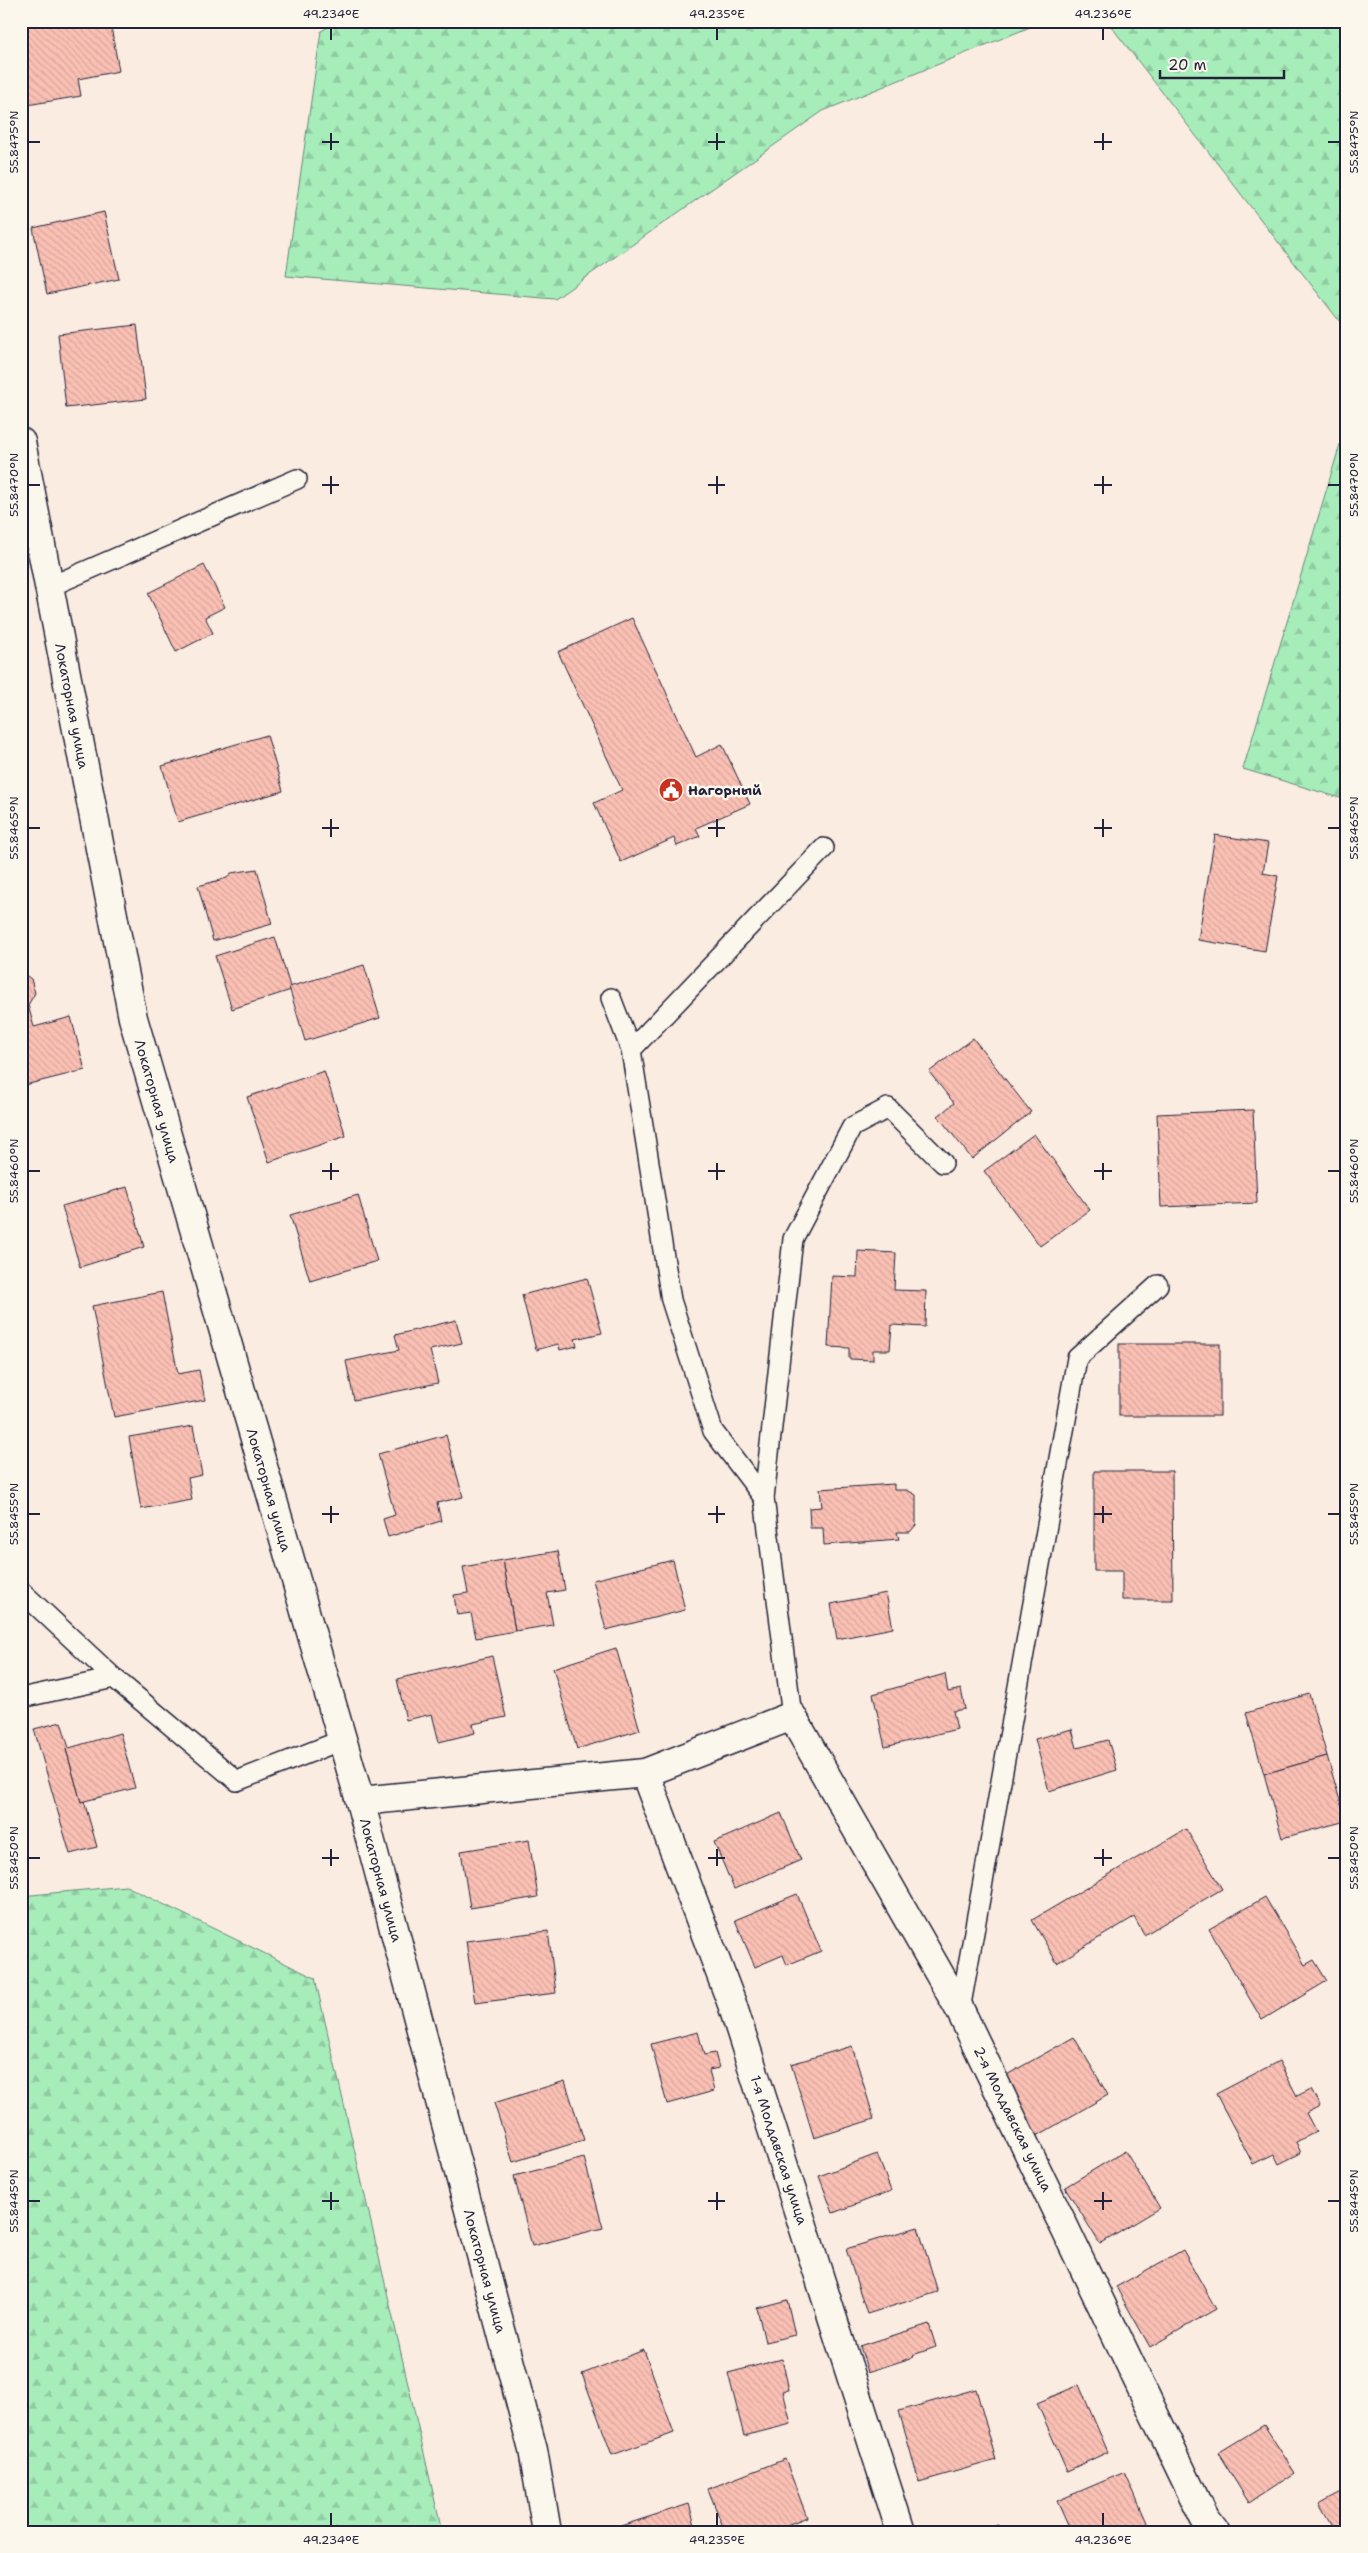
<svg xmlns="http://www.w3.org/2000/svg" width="1368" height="2553" font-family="'Shantell Sans',sans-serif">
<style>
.forest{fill:url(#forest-firs);stroke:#64887a}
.building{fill:url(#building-back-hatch);stroke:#22223b}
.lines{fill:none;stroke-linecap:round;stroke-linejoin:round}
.lane-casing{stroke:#22223b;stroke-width:22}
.street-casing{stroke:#22223b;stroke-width:31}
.lane{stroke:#fbf7ec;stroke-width:19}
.street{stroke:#fbf7ec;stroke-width:28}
.ticks{fill:none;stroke:#22223b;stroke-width:2}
.labels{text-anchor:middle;stroke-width:5;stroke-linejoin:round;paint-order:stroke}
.street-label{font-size:14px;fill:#22223b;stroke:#fbf7ec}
.poi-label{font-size:14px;font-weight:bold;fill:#22223b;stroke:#fbf7ec;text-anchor:start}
.neatline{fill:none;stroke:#22223b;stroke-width:2}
.ticks-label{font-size:12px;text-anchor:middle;fill:#22223b}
</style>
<defs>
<pattern id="forest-firs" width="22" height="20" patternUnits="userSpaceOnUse" patternTransform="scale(1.25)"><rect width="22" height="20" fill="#a7edba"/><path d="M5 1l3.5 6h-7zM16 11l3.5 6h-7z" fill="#8fcba1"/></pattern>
<pattern id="building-back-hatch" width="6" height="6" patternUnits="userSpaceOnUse" patternTransform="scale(1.25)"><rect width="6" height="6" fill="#fbc0b4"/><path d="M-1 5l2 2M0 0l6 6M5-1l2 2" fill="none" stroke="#d7a59c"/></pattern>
</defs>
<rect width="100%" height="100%" fill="#fbece1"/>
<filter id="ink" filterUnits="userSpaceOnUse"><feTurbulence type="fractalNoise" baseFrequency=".02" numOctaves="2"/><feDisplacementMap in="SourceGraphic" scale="10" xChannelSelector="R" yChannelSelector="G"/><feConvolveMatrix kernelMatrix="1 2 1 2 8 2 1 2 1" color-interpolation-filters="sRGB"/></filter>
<g filter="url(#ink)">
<g class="forest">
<path d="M339,21H1045L823,111L555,299L286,276L321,31Z"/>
<path d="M1107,21H1347V331Z"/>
<path d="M1347,421V800L1243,769Z"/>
<path d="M126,1886L315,1978L442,2532H21V1896Z"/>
</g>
<g class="building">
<path d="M21,21H110L119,71L78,79L81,96L27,105L21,72Z"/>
<path d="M104,212L119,279L47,294L33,228Z"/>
<path d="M137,325L146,399L66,408L58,334Z"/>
<path d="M204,565L225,607L205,617L213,633L176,652L148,593Z"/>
<path d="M632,618L696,757L722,744L750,804L696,828L700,836L677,846L674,838L621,862L594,803L622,790L558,652Z"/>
<path d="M267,735L283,791L178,822L162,766Z"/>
<path d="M1215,835L1268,843L1263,873L1278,876L1265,951L1198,940Z"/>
<path d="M257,869L272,924L213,941L198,886L227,878L231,873Z"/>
<path d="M275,937L291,990L232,1009L215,956Z"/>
<path d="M364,965L380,1018L305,1041L289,987Z"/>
<path d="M21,972L31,979L35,993L28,1005L34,1027L71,1017L85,1070L21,1086Z"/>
<path d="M973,1038L1031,1112L972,1159L938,1116L954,1103L929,1072Z"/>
<path d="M324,1071L346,1136L269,1162L247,1097Z"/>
<path d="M1253,1110L1257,1203L1161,1207L1157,1114Z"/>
<path d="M1034,1134L1090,1210L1040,1246L984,1171Z"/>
<path d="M127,1187L144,1247L80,1267L62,1206Z"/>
<path d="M358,1195L377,1261L310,1281L290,1215Z"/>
<path d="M858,1251L896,1253L894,1290L926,1291L925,1327L892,1325L890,1350H873V1360L849,1359V1348L828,1347L832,1276L857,1277Z"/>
<path d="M587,1278L602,1333L575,1339L577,1346L560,1350L558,1344L536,1350L522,1295Z"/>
<path d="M162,1292L178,1374L199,1370L205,1400L114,1417L92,1306Z"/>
<path d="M456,1320L462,1343L430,1350L438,1383L354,1400L346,1361L399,1350L395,1335Z"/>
<rect x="1119" y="1344" width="101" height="72"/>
<path d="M193,1426L202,1475L188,1478L192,1500L141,1509L129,1437Z"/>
<path d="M446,1435L463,1497L437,1503L441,1521L388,1537L383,1519L395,1515L378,1454Z"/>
<path d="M1094,1471H1172L1173,1600H1122V1571H1094Z"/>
<path d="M894,1484V1490H907L916,1495V1525L910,1532H897L899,1539L824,1545L823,1528H810L809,1508L822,1507L820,1489Z"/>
<path d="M558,1551L565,1590L547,1593L553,1625L515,1631L503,1560Z"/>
<path d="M503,1560L515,1631L476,1638L471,1613L457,1615L454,1595L468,1593L463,1567Z"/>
<path d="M673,1560L685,1610L606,1630L593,1580Z"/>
<path d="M886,1593L893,1628L837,1639L831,1604Z"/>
<path d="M616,1648L640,1730L577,1749L553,1668Z"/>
<path d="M492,1656L506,1717L473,1724L475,1733L439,1742L432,1714L406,1720L397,1679Z"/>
<path d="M945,1674L948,1692L961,1689L965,1709L953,1711L957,1729L885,1747L873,1694Z"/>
<path d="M1309,1694L1327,1756L1264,1774L1246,1713Z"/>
<path d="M61,1722L69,1748L66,1749L81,1802L84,1801L97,1847L70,1854L34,1729Z"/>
<path d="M1072,1729L1077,1748L1108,1740L1117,1770L1049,1791L1035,1739Z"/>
<path d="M120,1733L135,1788L81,1802L66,1749Z"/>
<path d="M1327,1756L1346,1821L1282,1838L1264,1774Z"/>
<path d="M781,1813L801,1860L734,1889L714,1842Z"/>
<path d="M1186,1829L1222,1889L1144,1935L1134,1917L1057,1963L1032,1920Z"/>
<path d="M529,1840L538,1897L470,1908L461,1851Z"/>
<path d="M797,1894L821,1951L787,1965L783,1955L755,1967L735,1920Z"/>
<path d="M1265,1897L1305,1965L1314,1960L1327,1981L1262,2020L1209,1929Z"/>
<path d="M548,1931L556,1993L475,2003L466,1941Z"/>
<path d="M698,2032L704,2055L715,2053L719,2068L709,2070L714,2091L667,2104L651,2044Z"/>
<path d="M1074,2037L1108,2095L1037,2136L1003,2077Z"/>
<path d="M852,2046L874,2119L814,2138L791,2064Z"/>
<path d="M1279,2061L1297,2096L1311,2089L1320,2106L1306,2113L1316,2132L1296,2142L1301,2153L1279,2164L1274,2154L1253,2164L1216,2094Z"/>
<path d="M565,2081L584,2140L513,2162L494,2103Z"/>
<path d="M1125,2151L1160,2208L1100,2244L1065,2187Z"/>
<path d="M877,2154L891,2191L833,2213L819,2176Z"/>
<path d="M584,2158L603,2228L532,2246L514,2176Z"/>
<path d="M918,2227L938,2292L867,2314L846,2249Z"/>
<path d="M1183,2250L1216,2309L1150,2347L1116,2287Z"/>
<path d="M787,2300L795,2335L765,2342L757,2308Z"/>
<path d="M929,2324L936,2347L913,2355L914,2357L868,2372L860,2346Z"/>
<path d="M644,2350L674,2433L612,2455L582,2374Z"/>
<path d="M782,2359L789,2390L783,2391L791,2424L744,2436L728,2373Z"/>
<path d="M1079,2385L1108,2452L1067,2471L1037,2403Z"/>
<path d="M976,2389L996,2460L919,2482L899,2411Z"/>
<path d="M1264,2425L1295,2473L1249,2503L1218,2453Z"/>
<path d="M785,2459L807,2517L769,2532H725L708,2489Z"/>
<path d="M1125,2472L1151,2532H1071L1057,2501Z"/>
<path d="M1347,2489V2532H1335L1319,2504Z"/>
<path d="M689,2504L697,2532H602Z"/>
<path d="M998,2525L1000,2532H976Z"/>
</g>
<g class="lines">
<defs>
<g id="lane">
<path d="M49,587L297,479"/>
<path d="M611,998L631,1050L671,1300L713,1431L764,1498"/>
<path d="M631,1050L824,848"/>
<path d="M21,1591L114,1678L237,1781L342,1740"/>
<path d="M21,1698L114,1678"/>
<path d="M792,1716L764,1498L793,1239L852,1127L888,1108L943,1163"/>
<path d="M960,2010L1077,1358L1158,1285"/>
</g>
<g id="street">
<path d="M21,442L133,1018L360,1801L533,2450L547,2532"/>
<path d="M645,1773L732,2004L901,2532"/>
<path d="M360,1801L645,1773L792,1716L960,2010L1204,2518L1215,2532"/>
</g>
</defs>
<use href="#lane" class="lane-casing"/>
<use href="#street" class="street-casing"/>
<use href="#lane" class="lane"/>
<use href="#street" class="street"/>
</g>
</g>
<path class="ticks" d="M331,28V40M717,28V40M1103,28V40M331,133V150M717,133V150M1103,133V150M28,142H40M322,142H339M708,142H725M1094,142H1112M1328,142H1340M331,476V494M717,476V494M1103,476V494M28,485H40M322,485H339M708,485H725M1094,485H1112M1328,485H1340M331,819V837M717,819V837M1103,819V837M28,828H40M322,828H339M708,828H725M1094,828H1112M1328,828H1340M331,1163V1180M717,1163V1180M1103,1163V1180M28,1171H40M322,1171H339M708,1171H725M1094,1171H1112M1328,1171H1340M331,1506V1523M717,1506V1523M1103,1506V1523M28,1514H40M322,1514H339M708,1514H725M1094,1514H1112M1328,1514H1340M331,1849V1866M717,1849V1866M1103,1849V1866M28,1858H40M322,1858H339M708,1858H725M1094,1858H1112M1328,1858H1340M331,2192V2210M717,2192V2210M1103,2192V2210M28,2201H40M322,2201H339M708,2201H725M1094,2201H1112M1328,2201H1340M331,2513V2526M717,2513V2526M1103,2513V2526"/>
<defs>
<symbol id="civic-disc" viewBox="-11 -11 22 22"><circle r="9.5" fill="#c8321e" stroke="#fbf7ec"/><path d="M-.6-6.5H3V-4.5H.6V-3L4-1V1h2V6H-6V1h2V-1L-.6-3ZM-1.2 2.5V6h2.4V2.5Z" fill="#fff"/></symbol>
</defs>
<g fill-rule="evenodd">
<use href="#civic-disc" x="657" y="776" width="28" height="28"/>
</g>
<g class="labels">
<g class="street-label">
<text transform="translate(72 706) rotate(79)" y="5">Локаторная улица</text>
<text transform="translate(157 1101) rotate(74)" y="5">Локаторная улица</text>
<text transform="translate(269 1490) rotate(74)" y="5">Локаторная улица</text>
<text transform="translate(381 1880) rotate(75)" y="5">Локаторная улица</text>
<text transform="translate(1013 2119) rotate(64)" y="5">2-я Молдавская улица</text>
<text transform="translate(779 2150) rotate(72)" y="5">1-я Молдавская улица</text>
<text transform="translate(485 2271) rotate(75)" y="5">Локаторная улица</text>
</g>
<g class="poi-label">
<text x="688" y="795">Нагорный</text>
</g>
</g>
<rect width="1368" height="2553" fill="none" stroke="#fbf7ec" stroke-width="55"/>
<path d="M1160 70v8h124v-8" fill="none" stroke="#22223b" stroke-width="2.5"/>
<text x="1168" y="70" font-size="15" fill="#22223b" stroke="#fbf7ec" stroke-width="4" paint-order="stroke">20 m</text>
<rect x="28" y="28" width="1312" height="2498" class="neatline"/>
<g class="ticks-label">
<text x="331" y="18">49.234°E</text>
<text x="717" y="18">49.235°E</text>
<text x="1103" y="18">49.236°E</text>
<text transform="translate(14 142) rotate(-90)" y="4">55.8475°N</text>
<text transform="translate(1354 142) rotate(-90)" y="4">55.8475°N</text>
<text transform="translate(14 485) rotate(-90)" y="4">55.8470°N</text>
<text transform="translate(1354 485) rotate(-90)" y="4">55.8470°N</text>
<text transform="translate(14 828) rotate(-90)" y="4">55.8465°N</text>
<text transform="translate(1354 828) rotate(-90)" y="4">55.8465°N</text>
<text transform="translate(14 1171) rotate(-90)" y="4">55.8460°N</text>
<text transform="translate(1354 1171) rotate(-90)" y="4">55.8460°N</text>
<text transform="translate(14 1514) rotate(-90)" y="4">55.8455°N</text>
<text transform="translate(1354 1514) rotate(-90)" y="4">55.8455°N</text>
<text transform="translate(14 1858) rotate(-90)" y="4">55.8450°N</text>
<text transform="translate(1354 1858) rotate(-90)" y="4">55.8450°N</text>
<text transform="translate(14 2201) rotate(-90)" y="4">55.8445°N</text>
<text transform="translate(1354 2201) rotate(-90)" y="4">55.8445°N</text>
<text x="331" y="2544">49.234°E</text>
<text x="717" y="2544">49.235°E</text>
<text x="1103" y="2544">49.236°E</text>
</g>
</svg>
